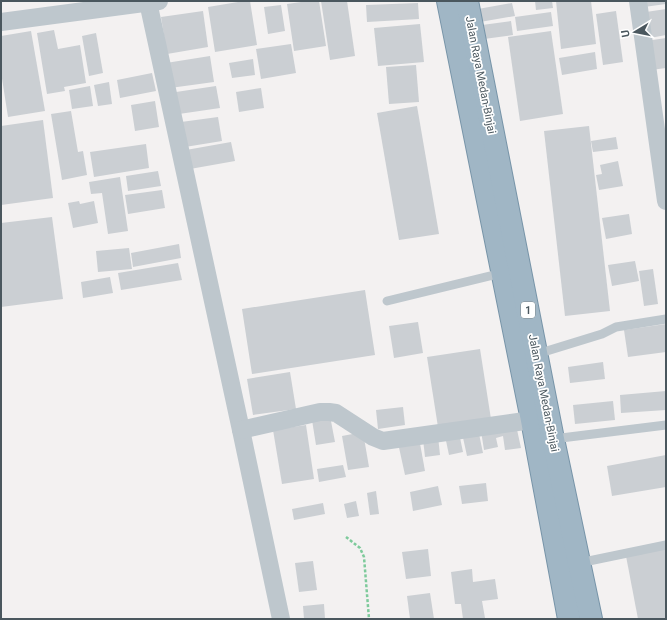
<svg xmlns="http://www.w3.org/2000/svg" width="667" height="620" font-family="Roboto,sans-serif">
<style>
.building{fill:#cbcfd3}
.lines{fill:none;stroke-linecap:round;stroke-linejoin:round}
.trunk-casing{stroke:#7794a8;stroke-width:24}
.path{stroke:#7dca9b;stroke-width:2.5;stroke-dasharray:3 2;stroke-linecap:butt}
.service{stroke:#bec7cd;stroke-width:9}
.minor{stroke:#bec7cd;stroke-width:18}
.trunk{stroke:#a0b6c5;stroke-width:22}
.labels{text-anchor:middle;stroke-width:3.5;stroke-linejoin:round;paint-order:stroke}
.shield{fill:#fff;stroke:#80898e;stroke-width:1}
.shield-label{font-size:10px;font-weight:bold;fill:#4a575e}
.street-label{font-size:11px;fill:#4a575e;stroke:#fff}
</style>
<rect width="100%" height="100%" fill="#f3f1f1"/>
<g class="building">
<path d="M244,1H250L257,45L215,52L208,7Z"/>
<path d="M308,1H319L326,46L294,51L287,4Z"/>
<path d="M321,1H347L355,56L330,60Z"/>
<path d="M535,1H552L553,8L536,10Z"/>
<path d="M556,1H591L596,44L561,49Z"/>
<path d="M643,1H666V4L644,7Z"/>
<path d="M418,3L419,19L367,22L366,5Z"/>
<path d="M512,3L515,16L480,22L478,9Z"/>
<path d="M281,5L285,31L268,34L264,7Z"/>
<path d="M666,9V35L650,38L646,12Z"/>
<path d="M203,11L208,47L167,54L161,17Z"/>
<path d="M616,11L623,62L603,65L596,14Z"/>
<path d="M551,12L553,26L517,31L515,17Z"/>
<path d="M511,21L513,35L484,39L482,25Z"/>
<path d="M420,24L424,62L378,66L374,28Z"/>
<path d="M54,30L58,49L80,45L86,83L64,87L65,91L47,94L37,33Z"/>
<path d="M31,31L45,111L8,117L1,72V36Z"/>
<path d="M551,31L563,114L520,121L508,37Z"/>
<path d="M96,33L103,73L89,76L82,36Z"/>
<path d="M666,38V68L651,70L646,41Z"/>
<path d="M291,44L296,73L261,79L256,49Z"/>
<path d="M595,52L597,69L562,75L559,58Z"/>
<path d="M210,56L214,82L170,88L166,63Z"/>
<path d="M253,59L255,75L232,78L229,63Z"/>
<path d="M416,65L419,102L389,104L386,67Z"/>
<path d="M152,73L156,91L120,98L117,80Z"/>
<path d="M109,82L112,104L98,106L94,85Z"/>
<path d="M90,86L93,106L72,109L69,90Z"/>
<path d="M216,86L220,108L179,114L176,92Z"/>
<path d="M261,88L264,108L239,112L236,92Z"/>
<path d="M155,101L159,127L135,131L131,105Z"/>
<path d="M417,106L439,234L399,240L377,113Z"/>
<path d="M71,111L78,152L83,151L87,175L62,180L51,114Z"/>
<path d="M218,117L222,141L185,147L181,122Z"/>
<path d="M43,120L53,198L1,205V126Z"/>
<path d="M589,126L610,311L565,316L544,131Z"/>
<path d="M616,137L618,149L593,152L591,141Z"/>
<path d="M231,142L235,161L190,169L186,150Z"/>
<path d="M146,144L149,168L94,177L90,152Z"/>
<path d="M618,161L623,186L599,190L596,175L602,174L600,165Z"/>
<path d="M158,171L161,186L128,191L126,176Z"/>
<path d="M120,177L128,231L108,234L102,193L91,194L89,182Z"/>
<path d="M162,190L165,208L128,214L125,195Z"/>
<path d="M79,201L80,204L94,201L98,223L73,228L68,203Z"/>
<path d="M629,214L632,234L606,239L602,218Z"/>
<path d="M52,217L63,299L1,307V223Z"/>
<path d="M179,244L181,258L133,267L131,253Z"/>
<path d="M129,248L132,269L98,272L96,251Z"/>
<path d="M635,261L639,281L612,286L608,265Z"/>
<path d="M178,263L182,280L121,290L118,273Z"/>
<path d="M653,269L658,304L644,306L639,271Z"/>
<path d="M110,277L113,293L83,298L81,282Z"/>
<path d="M365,290L375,355L252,374L242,309Z"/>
<path d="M418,322L423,353L394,358L389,326Z"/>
<path d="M666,324V352L628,357L624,330Z"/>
<path d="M480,349L491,419L438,427L427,357Z"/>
<path d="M603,362L605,379L570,383L568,367Z"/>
<path d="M290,372L296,409L253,415L247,379Z"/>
<path d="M666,391V410L621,413L620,395Z"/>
<path d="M613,401L615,420L575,424L573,405Z"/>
<path d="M403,407L405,425L378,429L376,410Z"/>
<path d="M330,416L335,442L316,445L312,420Z"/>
<path d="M306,425L314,479L282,484L273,430Z"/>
<path d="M516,425L521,448L505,450L503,436L496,438L498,447L484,450L481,431Z"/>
<path d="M478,429L483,453L467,456L462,433Z"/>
<path d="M363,432L369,467L348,470L342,436Z"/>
<path d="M459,433L463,452L449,455L445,436Z"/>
<path d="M438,436L440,455L425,457L423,439Z"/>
<path d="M419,438L425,471L405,475L398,443Z"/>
<path d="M666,455V487L612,496L607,466Z"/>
<path d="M343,465L346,477L319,482L317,469Z"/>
<path d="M486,483L488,501L462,504L459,486Z"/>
<path d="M438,486L442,505L413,511L410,492Z"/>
<path d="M376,491L379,514L370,515L367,493Z"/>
<path d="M356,501L359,516L347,518L344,504Z"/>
<path d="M323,503L325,514L294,520L292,509Z"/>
<path d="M666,548V619H638L626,556Z"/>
<path d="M428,549L431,576L406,579L402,552Z"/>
<path d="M313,561L317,590L299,592L295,563Z"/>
<path d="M472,569L473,582L495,579L498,599L482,601L485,618L475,619H463L461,604H455L451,572Z"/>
<path d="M430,593L434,619H410L407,596Z"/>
<path d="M324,604L325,619H304L303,606Z"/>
</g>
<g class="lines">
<defs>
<g id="trunk">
<path d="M448,1L532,420L569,619"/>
<path d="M467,1L553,439L591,619"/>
</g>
</defs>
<use href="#trunk" class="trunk-casing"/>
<path class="path" d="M346,537L360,548L364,557L369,619"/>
<g class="service">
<path d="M387,301L502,273"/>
<path d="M537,354L602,334L616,327L666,319"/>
<path d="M553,439L666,425"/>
<path d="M579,563L666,545"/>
</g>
<g class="minor">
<path d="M638,1L666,201"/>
<path d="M148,2L241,430L281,619"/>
<path d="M1,22L159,1"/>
<path d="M241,430L320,412H329L336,413L373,437L383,441L532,420"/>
</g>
<use href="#trunk" class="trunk"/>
</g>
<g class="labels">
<rect class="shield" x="521" y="302" width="14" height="16" rx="3"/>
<g class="shield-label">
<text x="528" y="314">1</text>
</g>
<g class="street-label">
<text transform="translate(481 75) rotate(79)" y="4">Jalan Raya Medan-Binjai</text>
<text transform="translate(544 393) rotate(79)" y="4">Jalan Raya Medan-Binjai</text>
</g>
</g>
<rect width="667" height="620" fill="none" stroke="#4a575e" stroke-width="4"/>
<g transform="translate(635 32) rotate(260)" stroke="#ffffff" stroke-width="3" paint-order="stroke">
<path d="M0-3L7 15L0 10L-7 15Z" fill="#4a575e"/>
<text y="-6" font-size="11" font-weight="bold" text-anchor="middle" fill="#4a575e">U</text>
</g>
</svg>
